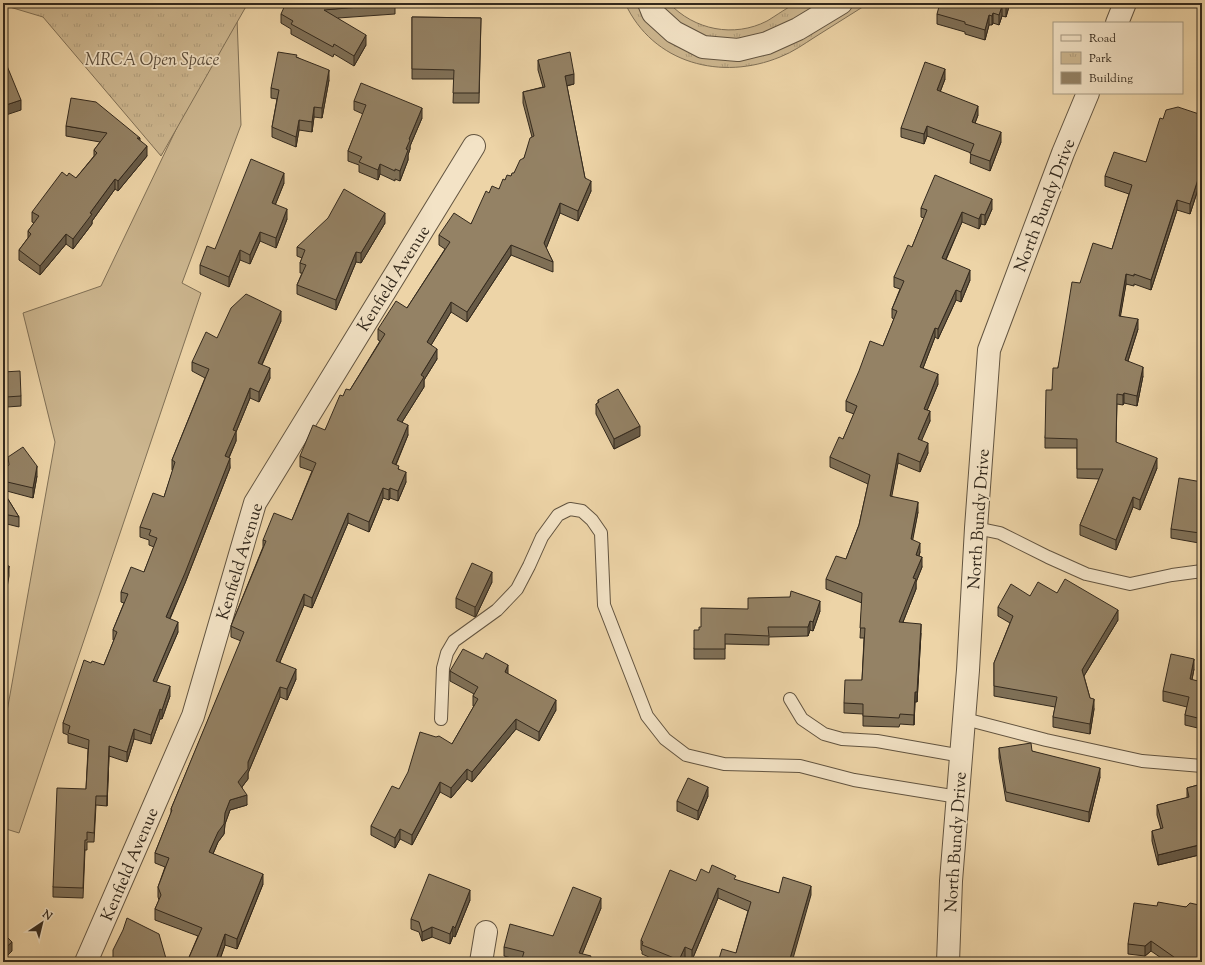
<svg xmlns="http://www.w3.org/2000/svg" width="1205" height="965" font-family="'Sorts Mill Goudy',serif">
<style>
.grass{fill:#cdb790;stroke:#807056}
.park{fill:url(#park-tufts);stroke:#807056}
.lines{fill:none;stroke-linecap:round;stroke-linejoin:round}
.service-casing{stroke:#625440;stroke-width:14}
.minor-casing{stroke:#625440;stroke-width:24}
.service{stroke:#f3e3c6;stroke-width:12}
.minor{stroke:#f3e3c6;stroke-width:22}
.wall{fill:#7f7057;stroke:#33291d}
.shaded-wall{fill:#685b47;stroke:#33291d}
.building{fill:#948265;stroke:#33291d}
.labels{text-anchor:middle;stroke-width:3.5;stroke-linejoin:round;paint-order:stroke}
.park-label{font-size:17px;font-style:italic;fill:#5a4c3a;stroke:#f3e3c6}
.street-label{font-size:17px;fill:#33291d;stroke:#f3e3c6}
</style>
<defs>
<pattern id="park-tufts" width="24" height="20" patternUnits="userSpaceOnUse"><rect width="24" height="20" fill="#cdb790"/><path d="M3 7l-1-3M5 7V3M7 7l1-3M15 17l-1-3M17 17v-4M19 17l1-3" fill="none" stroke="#b09d7c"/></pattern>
</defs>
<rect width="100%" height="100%" fill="#edd4a7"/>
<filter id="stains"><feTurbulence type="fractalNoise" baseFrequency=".005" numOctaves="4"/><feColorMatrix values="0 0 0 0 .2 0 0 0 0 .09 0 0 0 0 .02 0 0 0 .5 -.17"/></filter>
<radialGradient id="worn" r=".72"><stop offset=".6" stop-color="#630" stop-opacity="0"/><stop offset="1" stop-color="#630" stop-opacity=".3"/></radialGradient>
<g class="grass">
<path d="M237,18L241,125L182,283L201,293L19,833L3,828V734L55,442L23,313L101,286L181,119Z"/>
<path d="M1202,372V428L1200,424L1198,385Z"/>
</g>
<g class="park">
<path d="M3,3H248L161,156L43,17L3,5Z"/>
<path d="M625,3H669C694,30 734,38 767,21C774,17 792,4 798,3C805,2 813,3 820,3C836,3 852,3 869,3C851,14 833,26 815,37C804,44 793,52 780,57C722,81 653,64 625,3Z"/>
</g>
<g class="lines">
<defs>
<g id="service">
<path d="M976,528L1000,533L1048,557L1086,574L1130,584L1172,575L1202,571"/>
<path d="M790,699L802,719L824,734L842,739L877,741L962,756"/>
<path d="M441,719L443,668L447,653L454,641L497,610L517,589L529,566L542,537L558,515L570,509L582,511L592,520L601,533L604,605L647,716L665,739L686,755L724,764L800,766L854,780L958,797"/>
<path d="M965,719L1046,740L1142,761L1202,766"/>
</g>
<g id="minor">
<path d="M649,3L653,13L674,32L703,47L738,50L767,43L798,29L841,3"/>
<path d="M1117,23L1125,3"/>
<path d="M86,962L193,716L255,503L474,146"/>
<path d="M481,962L486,932"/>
<path d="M948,962L951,881L968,670L976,528L989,350L1063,153L1088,93"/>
</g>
</defs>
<use href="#service" class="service-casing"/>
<use href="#minor" class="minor-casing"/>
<use href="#service" class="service"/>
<use href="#minor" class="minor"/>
</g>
<g class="wall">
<path d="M395,3V14L338,18L366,45L354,66L334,54L333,57L291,34V29L281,23V14Z"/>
<path d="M1010,3L1006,17L1002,16L999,25L993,23L992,25H989L985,40L965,34V32L937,24V14Z"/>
<path d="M412,17L481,18L479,103H453L454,79H412Z"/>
<path d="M297,57L329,80L322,118L314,117L312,132L299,130L296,147L272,137V127L277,99L271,98V88Z"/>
<path d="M538,60L574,84L567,86L585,178L591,191L578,221L560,213L546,248L553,262V272L511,255L467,322L451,312L431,345L437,359L424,380V387L402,422L408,435L396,465L399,469L406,482L398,501L390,498L389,500L383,498L369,532L348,523L312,608L304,605L280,662L296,679L287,700L280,697L248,773V779L242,787L247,805L230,810L225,824L224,834L218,842L213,854L263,884L237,949L225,945L219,962H187L198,936L155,920V909L159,900L158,897V887L165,867L155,863V853L171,813V809L241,641L231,637V626L263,547V540L292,520L312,471L300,467V456L325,430L343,396L350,390L380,341L378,340V329L407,308L445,249L439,245V235L471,224L489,193L499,189L505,180L511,176L514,173L524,158L532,137L523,103V92L543,87L538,70Z"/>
<path d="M945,79L940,92L978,115L975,123L1001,142L990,171L970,163L971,153L927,136L924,144L901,137V128Z"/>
<path d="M354,101L422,118L410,146V149L408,155V160L400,181L395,179V181L380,174L378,180L359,172V165L348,161V151L363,114L354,110Z"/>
<path d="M1202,115V177L1190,214L1177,210L1151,290L1134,284V286L1126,284L1120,316L1138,329L1128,361L1143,376L1137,406L1124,403L1123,405L1117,404L1116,442L1157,468L1140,510L1133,507L1116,550L1080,535V525L1099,479L1077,478V448H1045V438L1052,390L1080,283L1112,249L1129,194L1105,186V176L1146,162L1163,119Z"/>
<path d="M66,126L140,138V141L147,156L118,191L115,189L92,221V224L73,249L66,244L40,275L19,260V250L28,238V231L34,223L32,222V212L76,178L94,156V150L100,142L66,136Z"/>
<path d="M284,183L275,205L287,219L276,248L260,241L250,264L240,260L229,287L200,274V265L215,249Z"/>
<path d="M921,208L992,209L985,225L981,224L979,229L962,222L946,260L970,280L961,302L956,300L938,339L935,337L923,368L938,384L927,410L930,421L921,440L928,453L920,472L898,463L891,497L918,512L912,540L920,552L919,556L922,567L916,582V589L903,622L921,633L917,702H915L914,725L900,724L899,727L863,726V714L844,713V703L862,680L864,638H860L862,603L826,589V579L846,559L859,525L868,484L830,467V457L843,439L854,414L846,411V401L883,346L894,319L892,318V309L900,289L894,287V277L912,247L924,218L921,217Z"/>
<path d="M385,223L361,263L356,262L336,310L297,294V285L302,273H300V263L302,258L297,256V247Z"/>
<path d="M1202,238V258L1199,257V248Z"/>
<path d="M281,321L262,365L270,378L259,402L250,398L236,432V441L229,458L230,468L185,583L170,619L178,632L156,682L170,696L162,719H160L151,744L134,739L127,762L109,756L107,806L96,805L94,842H87V850H85L83,898L53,897V887L86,789L88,749L68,743V735L63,733V723L91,663L104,665L114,640H113V630L124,603L121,602V592L144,572L154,547L149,545V540L140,537V527L164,497L173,470H172V460L205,378L192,371V362L217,338Z"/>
<path d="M3,372L21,396V406L7,407V418H5L7,466L37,476L33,498L3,490V469L4,468L3,467Z"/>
<path d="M598,400L640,436L614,449L596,414V404L598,403Z"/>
<path d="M1202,482V548L1199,547V543L1171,538V529Z"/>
<path d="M3,491L19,517V527L3,523Z"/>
<path d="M492,582L476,616L475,617L456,608V598Z"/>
<path d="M1057,593L1118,620L1084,676L1090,698L1094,709L1090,734L1053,727V717L1055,707L994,696V663L1010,623L998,616V607L1030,596Z"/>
<path d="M820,611L813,631L810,630L808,636L769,637V645L725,644V659H694V649L699,630Z"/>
<path d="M1194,669L1192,680L1202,682V729L1185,725V715L1187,707L1163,701V691Z"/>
<path d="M450,671L508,674L556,710L539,741L516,729L472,782L467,779L451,798L440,792L412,845L400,839L395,848L371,835V826L399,789L452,744L474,706H473V696L474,694L450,681Z"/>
<path d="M999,748L1032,751L1100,777L1089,822L1006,801L999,758Z"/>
<path d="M1202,781V857L1200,858L1199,855L1158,865L1152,841V831L1161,829L1157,815V805L1187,798V788L1198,785V782Z"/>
<path d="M708,796L698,820L677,811V801Z"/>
<path d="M709,873L779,893L811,895L736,953L748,911L718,898L692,960L685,957L683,962H660L642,954V951L641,950V940Z"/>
<path d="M470,900L455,937L453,936L450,944L432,937L422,941L419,932L411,929V919Z"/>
<path d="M1157,906L1186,907L1202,962H1167L1151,951L1145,956L1128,954V944Z"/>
<path d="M601,908L582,954L591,962L522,961L504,956V947L553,936Z"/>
</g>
<g class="shaded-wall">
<path d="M1007,3H1010L1006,17V7Z"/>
<path d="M1002,6V16L999,25V15Z"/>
<path d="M993,13V23L992,25V16Z"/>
<path d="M989,15V25L985,40V30Z"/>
<path d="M366,35V45L354,66V56Z"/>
<path d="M945,69V79L937,100V90Z"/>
<path d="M329,70V80L322,118V108Z"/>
<path d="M574,74V84L565,86V76Z"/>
<path d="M21,100V110L6,115L3,126V116L6,105Z"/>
<path d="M978,106V115L972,131V122Z"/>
<path d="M314,107V117L312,132V122Z"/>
<path d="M422,108V118L410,146V149L408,155V160L400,181V171L409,139Z"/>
<path d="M299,120V130L296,147V137Z"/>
<path d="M927,126V136L924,144V134Z"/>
<path d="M1001,132V142L990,171V161Z"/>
<path d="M147,146V156L118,191V181Z"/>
<path d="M380,164V174L378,180V170Z"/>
<path d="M1202,167V177L1190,214V204Z"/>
<path d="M284,173V183L272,213V203Z"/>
<path d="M115,179V189L92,221V224L73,249V239L90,213Z"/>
<path d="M591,181V191L578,221V211Z"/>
<path d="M992,199V209L985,225V215Z"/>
<path d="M1177,200V210L1151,290V280Z"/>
<path d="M560,203V213L544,254V243Z"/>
<path d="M287,209V219L276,248V238Z"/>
<path d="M962,212V222L942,268V258Z"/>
<path d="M385,213V223L361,263V253Z"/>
<path d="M981,214V224L979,229V219Z"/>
<path d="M260,232V241L250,264V255Z"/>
<path d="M66,234V244L40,275V266Z"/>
<path d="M511,245V255L467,322V312Z"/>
<path d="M240,250V260L229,287V277Z"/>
<path d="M356,252V262L336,310V300Z"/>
<path d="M970,270V280L961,302V292Z"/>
<path d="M1126,274V284L1119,325V316Z"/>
<path d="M956,290V300L938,339V329Z"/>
<path d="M451,302V312L427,352V342Z"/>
<path d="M281,311V321L258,373V363Z"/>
<path d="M1138,319V329L1125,370V360Z"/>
<path d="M935,328V337L920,376V367Z"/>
<path d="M437,349V359L424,380V387L397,430V420L421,375Z"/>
<path d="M1143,367V376L1137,406V396Z"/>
<path d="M270,368V378L259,402V392Z"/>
<path d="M938,374V384L924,418V409Z"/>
<path d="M250,388V398L236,432V441L225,466V456L233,430Z"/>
<path d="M1124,393V403L1123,405V395Z"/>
<path d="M930,411V421L918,449V439Z"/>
<path d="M408,425V435L392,473V463Z"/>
<path d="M640,426V436L614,449V439Z"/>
<path d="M928,443V453L920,472V462Z"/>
<path d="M898,453V463L890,506V496Z"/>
<path d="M230,458V468L185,583L166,627V617Z"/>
<path d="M1157,458V468L1140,510V500Z"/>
<path d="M37,466V476L33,498V488Z"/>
<path d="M406,472V482L398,501V491Z"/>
<path d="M383,488V498L369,532V522Z"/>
<path d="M390,488V498L389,500V490Z"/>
<path d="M1133,497V507L1116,550V540Z"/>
<path d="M918,502V512L911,549V539Z"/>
<path d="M348,513V523L312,608V598Z"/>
<path d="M920,543V552L916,565V555Z"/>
<path d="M922,557V567L916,582V589L899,632V622L913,578Z"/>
<path d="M9,566V576L3,611V601Z"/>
<path d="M492,572V582L476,616L475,617V607Z"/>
<path d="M304,594V605L276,671V661Z"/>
<path d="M820,601V611L813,631V622Z"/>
<path d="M1118,610V620L1082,679V670Z"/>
<path d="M810,621V630L808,636V627Z"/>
<path d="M178,622V632L153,690V681Z"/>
<path d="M921,624V633L917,702V692Z"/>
<path d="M1194,659V669L1190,689V679Z"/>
<path d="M508,665V675L505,672Z"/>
<path d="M296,669V679L287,700V689Z"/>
<path d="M170,686V696L162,719V710Z"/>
<path d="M280,687V697L248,773V779L238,792V782L248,762Z"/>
<path d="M915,692V702L914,725V715Z"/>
<path d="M1094,699V709L1090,734V724Z"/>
<path d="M556,700V710L539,741V732Z"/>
<path d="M160,709V719L151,744V735Z"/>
<path d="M516,719V729L472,782V772Z"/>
<path d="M134,729V739L127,762V752Z"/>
<path d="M109,746V756L107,806V796Z"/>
<path d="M1100,768V777L1089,822V812Z"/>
<path d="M467,769V779L451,798V788Z"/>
<path d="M440,782V792L412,845V835Z"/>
<path d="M708,787V796L698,820V811Z"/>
<path d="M247,795V805L230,810L225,824L224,834L218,842L209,863V852L230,800Z"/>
<path d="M400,829V839L395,848V838Z"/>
<path d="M1199,845V855L1158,865V855Z"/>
<path d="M1202,847V857L1200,858V848Z"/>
<path d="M263,874V884L237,949V939Z"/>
<path d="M811,886V895L792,962H789Z"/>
<path d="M718,888V898L692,960V950Z"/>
<path d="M470,890V900L455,937V928Z"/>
<path d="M601,898V908L579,962V953Z"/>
<path d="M453,926V936L450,944V934Z"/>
<path d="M432,927V937L422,941V932Z"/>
<path d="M225,934V945L219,962H215Z"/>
<path d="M1151,941V951L1145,956V946Z"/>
<path d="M12,942V951L3,960V950Z"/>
<path d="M685,947V957L683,962H679V960Z"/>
</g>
<g class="building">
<path d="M286,3H395V4L324,10L366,35L354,56L334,44L333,47L291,24L293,21L281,14Z"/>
<path d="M940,3H1007L1006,7L1002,6L999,15L993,13L992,16L989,15L985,30L965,24V22L937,14Z"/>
<path d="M412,17L481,18L479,93H453L454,70L412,69Z"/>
<path d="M278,52L297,55L296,57L329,70L322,108L314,107L312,122L299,120L296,137L272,127L279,90L271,88Z"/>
<path d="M570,52L574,74L565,76L585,178L591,181L578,211L560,203L544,243L553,262L511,245L467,312L451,302L427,342L437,349L421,375L424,377L397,420L408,425L392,463L399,466L398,469L406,472L398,491L390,488L389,490L383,488L369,522L348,513L312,598L304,594L276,661L296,669L287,689L280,687L248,762V769L238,782L247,795L230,800L225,813L224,824L218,832L209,852L263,874L237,939L225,934L215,962H187L202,928L155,909L161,895L158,887L169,858L155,853L172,810L171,809L244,632L231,626L266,541L263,540L274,513L292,520L316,463L300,456L313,425L325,430L340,395L343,396L346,389L350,390L385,334L378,329L396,301L407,308L450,242L439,235L454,213L471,224L486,191L489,193L492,186L499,189L503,179L505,180L507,175L511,176L512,173H514L520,160L524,158L530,138L534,136L523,92L545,87L538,60Z"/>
<path d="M5,61L21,100L6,105L3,116V62Z"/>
<path d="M925,62L945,69L937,90L978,106L972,122L1001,132L990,161L970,154L974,144L927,126L924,134L901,128Z"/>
<path d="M361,83L422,108L409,139L410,140L406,149L408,150L400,171L395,169V171L380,164L378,170L359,162L362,157L348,151L366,105L354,101Z"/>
<path d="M71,98L96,102L140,138H137L147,146L118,181L115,179L90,213L92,214L73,239L66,234L40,266L19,250L31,234L28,231L39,216L32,212L62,172L67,176L69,173L76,178L97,153L94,150L107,133L66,126Z"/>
<path d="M1178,107L1202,115V167L1190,204L1177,200L1151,280L1134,274V276L1126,274L1119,316L1138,319L1125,360L1143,367L1137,396L1124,393L1123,395L1117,394L1116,442L1157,458L1140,500L1133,497L1116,540L1080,525L1103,469H1077V439L1045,438L1046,390H1052L1053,368H1058L1072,282L1080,283L1093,243L1112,249L1132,185L1105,176L1114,152L1146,162L1160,118L1163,119L1166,110Z"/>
<path d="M251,159L284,173L272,203L287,209L276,238L260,232L250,255L240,250L229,277L200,265L207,246L215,249Z"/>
<path d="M935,175L992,199L985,215L981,214L979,219L962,212L942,258L970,270L961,292L956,290L938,329L935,328L920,367L938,374L924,409L930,411L918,439L928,443L920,462L898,453L890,496L918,502L911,539L920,543L916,555L922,557L913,578L916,579L899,622L921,624L917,692H915L914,715L900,714L899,718L863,716V704L844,703L845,680H862L865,628H860L862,593L826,579L836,556L846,559L859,525L870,475L830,457L839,437L843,439L857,406L846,401L859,371L870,341L883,346L897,311L892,309L904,281L894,277L908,245L912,247L927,210L921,208Z"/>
<path d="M344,189L385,213L361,253L356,252L336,300L297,285L306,265L300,263L305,250L297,247L328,218Z"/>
<path d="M1202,238V249L1199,248Z"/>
<path d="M246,294L281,311L258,363L270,368L259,392L250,388L233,430L236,431L225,456L230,458L185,573L166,617L178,622L153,681L170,686L162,710L160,709L151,735L134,729L127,752L109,746L107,796H96L94,833L87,832V840H85L83,888L53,887L57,788L86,789L89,740L68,733L70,726L63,723L84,660L91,663L92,661L104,665L117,632L113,630L128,594L121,592L131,567L144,572L157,538L149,535L151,530L140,527L153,493L164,497L175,462L172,460L209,369L192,362L206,332L217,338L231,308Z"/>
<path d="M20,371L21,396L6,397L7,409H4L7,462L3,457V372Z"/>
<path d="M618,389L640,426L614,439L596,404L599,402L598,400Z"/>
<path d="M23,447L37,466L33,488L3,481V469L9,465L8,457Z"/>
<path d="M1179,478L1202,482V538L1199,537L1200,533L1171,529Z"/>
<path d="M3,491L19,517L3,514Z"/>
<path d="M472,563L492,572L476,606L475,607L456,598Z"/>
<path d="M3,565L9,566L3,601Z"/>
<path d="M1065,579L1118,610L1082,670L1090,698L1094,699L1090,724L1053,717L1057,697L994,686V663L1013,616L998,607L1011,584L1030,596L1038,582L1057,593Z"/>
<path d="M791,591L820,601L813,622L810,621L808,627H768L769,636L725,634V649H694V630H699V627H701V608L748,609V598L790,597Z"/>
<path d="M463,649L483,659L486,653L508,665L505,672L556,700L539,732L516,719L472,772L467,769L451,788L440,782L412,835L400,829L395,838L371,826L392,786L399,789L408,772L420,732L436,737L439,736L452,744L478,699L473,696L478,687L450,671Z"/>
<path d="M1171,654L1194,659L1190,679L1202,682V719L1185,715L1189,697L1163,691Z"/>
<path d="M1031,743L1032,751L1100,768L1089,812L1006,792L999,748Z"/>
<path d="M688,778L708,787L698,811L677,801Z"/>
<path d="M1202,781V847L1200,848L1199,845L1158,855L1152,831L1163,828L1157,805L1189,797L1187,788L1198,785V782Z"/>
<path d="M712,865L736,876L734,879L779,893L783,877L811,886L789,962H718L722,949L736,953L751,902L718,888L692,950L685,947L679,960L642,945L643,942L641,940L670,870L696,881L701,869L709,873Z"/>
<path d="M429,874L470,890L455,928L453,926L450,934L432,927L422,932L419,922L411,919Z"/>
<path d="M573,887L601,898L579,953L591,956L589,962H521L524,952L504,947L510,924L553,936Z"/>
<path d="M1158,902L1186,907L1190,903L1199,905L1202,908V962H1181L1151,941L1145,946L1128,944L1134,903L1157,906Z"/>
<path d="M127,918L159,934L167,962H113V950L123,930Z"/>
<path d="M3,933L12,942L3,950Z"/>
</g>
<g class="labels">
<g class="park-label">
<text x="152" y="65">MRCA Open Space</text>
</g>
<g class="street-label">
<text transform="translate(1044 205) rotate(-69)" y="6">North Bundy Drive</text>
<text transform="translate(393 278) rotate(-58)" y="6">Kenfield Avenue</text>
<text transform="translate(978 519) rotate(-86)" y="6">North Bundy Drive</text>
<text transform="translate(239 561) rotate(-73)" y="6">Kenfield Avenue</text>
<text transform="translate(955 842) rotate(-86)" y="6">North Bundy Drive</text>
<text transform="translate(129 864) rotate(-67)" y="6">Kenfield Avenue</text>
</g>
</g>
<rect width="1205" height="965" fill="none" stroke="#edd4a7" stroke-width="16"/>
<rect x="4" y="4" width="1197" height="957" fill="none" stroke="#33291d" stroke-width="2"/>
<rect x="8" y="8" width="1189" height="949" fill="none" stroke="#33291d"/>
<rect x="1053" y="22" width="130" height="72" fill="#f3e3c6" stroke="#a69982"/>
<rect x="1061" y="35" width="20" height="6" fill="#f3e3c6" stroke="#a69982"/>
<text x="1089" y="42" font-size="12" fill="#33291d">Road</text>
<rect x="1061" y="52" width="20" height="12" fill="url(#park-tufts)" stroke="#a69982"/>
<text x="1089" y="62" font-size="12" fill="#33291d">Park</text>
<rect x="1061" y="72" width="20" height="12" fill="#948265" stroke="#a69982"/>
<text x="1089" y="82" font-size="12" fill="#33291d">Building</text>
<g transform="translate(42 923) rotate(35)" stroke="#f3e3c6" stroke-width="3" paint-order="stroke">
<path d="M0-3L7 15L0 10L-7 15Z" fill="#33291d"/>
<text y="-6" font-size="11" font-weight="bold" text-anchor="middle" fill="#33291d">N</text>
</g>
<rect width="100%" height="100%" filter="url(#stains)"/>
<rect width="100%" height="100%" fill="url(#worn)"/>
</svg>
